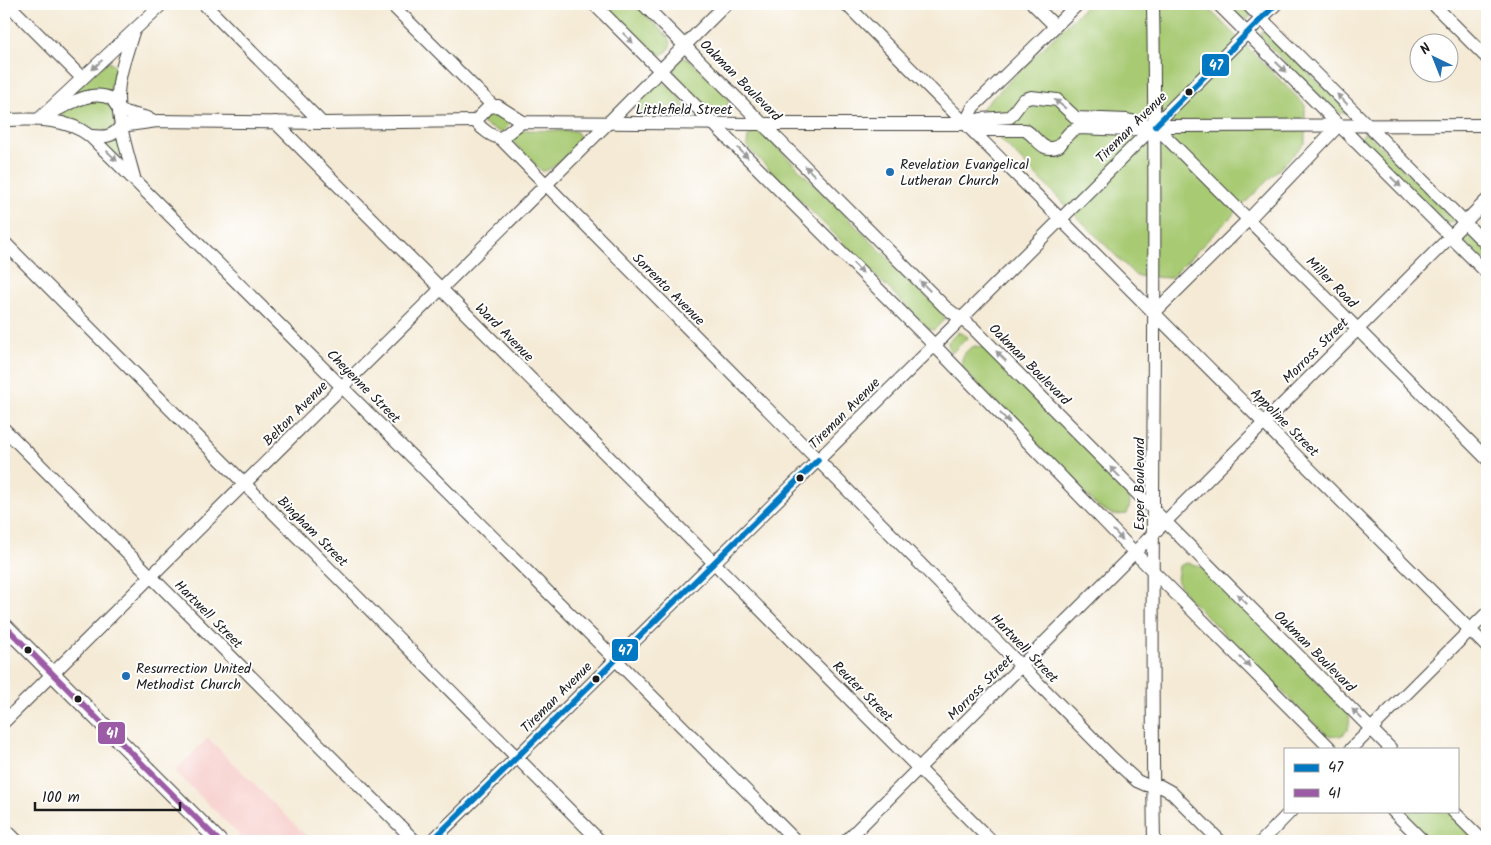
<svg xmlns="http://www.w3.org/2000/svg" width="1491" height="845" font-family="Kalam,sans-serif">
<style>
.built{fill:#f7d0ce}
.green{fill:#a8ca73;stroke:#627348}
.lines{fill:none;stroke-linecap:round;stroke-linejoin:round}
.minor-casing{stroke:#3c3b38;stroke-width:14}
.major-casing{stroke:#3c3b38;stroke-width:17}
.minor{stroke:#fff;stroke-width:12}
.major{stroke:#fff;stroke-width:15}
.bus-1-casing{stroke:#fff;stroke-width:10}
.bus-2-casing{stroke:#fff;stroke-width:10}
.bus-1{stroke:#0079c2;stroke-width:6}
.bus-2{stroke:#9b5ba5;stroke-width:6}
.oneway{fill:#999}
.bus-dot{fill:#1c1c1c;stroke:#fff;stroke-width:2}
.poi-dot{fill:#1f6fb2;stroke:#fff;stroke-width:2}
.labels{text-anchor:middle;stroke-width:4;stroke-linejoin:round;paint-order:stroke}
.street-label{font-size:14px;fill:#1c1c1c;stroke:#fff}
.poi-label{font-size:14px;fill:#1c1c1c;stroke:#fff;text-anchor:start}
.line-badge{stroke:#fff;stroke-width:2}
.badge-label{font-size:14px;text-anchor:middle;font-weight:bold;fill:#fff}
</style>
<rect width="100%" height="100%" fill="#fff"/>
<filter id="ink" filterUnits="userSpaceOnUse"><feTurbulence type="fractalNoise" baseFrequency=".02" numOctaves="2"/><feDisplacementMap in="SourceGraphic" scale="10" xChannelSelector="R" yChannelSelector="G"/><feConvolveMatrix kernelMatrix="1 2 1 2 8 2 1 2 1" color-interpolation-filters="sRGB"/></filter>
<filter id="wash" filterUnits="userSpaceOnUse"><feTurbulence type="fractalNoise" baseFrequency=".0096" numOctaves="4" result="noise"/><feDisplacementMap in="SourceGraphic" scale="20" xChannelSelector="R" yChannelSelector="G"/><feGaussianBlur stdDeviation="1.12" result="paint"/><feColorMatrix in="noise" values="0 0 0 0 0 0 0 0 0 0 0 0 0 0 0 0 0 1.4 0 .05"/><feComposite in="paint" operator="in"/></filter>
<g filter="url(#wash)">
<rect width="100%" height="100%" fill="#f4ead5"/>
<path class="built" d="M208,738L311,841H245L175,771Z"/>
<g class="green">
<path d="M604,4H634L669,38L671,43L668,51L661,55L652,52Z"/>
<path d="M1088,4H1204L1305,105V143L1170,278L1136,276L1000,139L982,108Z"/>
<path d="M1227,4H1241L1250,12V17L1247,20L1241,18Z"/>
<path d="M1265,29L1348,112L1346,114L1334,111L1261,38V32Z"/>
<path d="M684,58L690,60L728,97C730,107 726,112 716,114L711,110L675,75C672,66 676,61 684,58Z"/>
<path d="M107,61L116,66L117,70L115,94L63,102Z"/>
<path d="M659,81C668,84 684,99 685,109L682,113L642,114L637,112L635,108L636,104Z"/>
<path d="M100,100L109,103L114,107L116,125L112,131H94L78,122L66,121L56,114L90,101Z"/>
<path d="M495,111L511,122L502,133L483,124L482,118Z"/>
<path d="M516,130L573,131L577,132L580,137L579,141C571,149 553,172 542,171L511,140L510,136Z"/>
<path d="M754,132H762L944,314L945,319L934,330L929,329L748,148L747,145L748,137Z"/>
<path d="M1364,133L1368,134L1454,220L1453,222L1447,224L1366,144L1361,138Z"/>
<path d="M118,137L124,155L120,158L102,143Z"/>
<path d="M1467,232L1487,250V265L1465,243L1462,236Z"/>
<path d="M960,332L968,337L952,353L949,349L948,342L957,333Z"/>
<path d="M975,346L986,348L1125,487L1130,504L1127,514L1114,515L1098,507L962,368C960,357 965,350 975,346Z"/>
<path d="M1186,563L1200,566L1207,570L1349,714C1352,732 1341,742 1324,733L1187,597L1177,580L1179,566Z"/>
<path d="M1400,811H1448L1478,841H1430Z"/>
</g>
</g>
<g filter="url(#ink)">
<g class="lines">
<defs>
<g id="minor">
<path d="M8,4L82,78"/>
<path d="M204,4L322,123"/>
<path d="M391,4L493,106"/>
<path d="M594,4L934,345L1135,553L1331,749"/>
<path d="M643,4L945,307L973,328L1391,749"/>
<path d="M846,4L1487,647"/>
<path d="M1033,4L1055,26"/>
<path d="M1153,4C1158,283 1149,562 1154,841"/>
<path d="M1218,4L1487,273"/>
<path d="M1247,4L1487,245"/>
<path d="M1433,4L1487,58"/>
<path d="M133,32C127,53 118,75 118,97C118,122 127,152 134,177"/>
<path d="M53,112C71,103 92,89 112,99L120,111L148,118"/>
<path d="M39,119L162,4"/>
<path d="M4,120C32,119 66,117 90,136L603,647L796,841"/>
<path d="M275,122L991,841"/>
<path d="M523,122L498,106L489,107L477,119V123C482,129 492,137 500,138C509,134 514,126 523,122L754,124H965L981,119L1010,117L1023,100L1031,97L1057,100L1076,118L1127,120L1155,126"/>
<path d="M965,124L973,107L1078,4"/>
<path d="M968,124L983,130H1025C1038,137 1041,154 1059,146C1066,138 1068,130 1080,128L1127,130L1155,126L1487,125"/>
<path d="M1155,126L1487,459"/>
<path d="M90,136C104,137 112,138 121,126L157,121L323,123L477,121"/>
<path d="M500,138L1112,758L1137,781L1146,785L1160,786L1171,792L1220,841"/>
<path d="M4,242L600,841"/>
<path d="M1154,313L1248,220L1339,125"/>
<path d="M4,429L415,841"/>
<path d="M4,722L608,123L726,4"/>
<path d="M1351,749L1487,613"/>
<path d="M1393,811L1423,841"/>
<path d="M1453,811L1483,841"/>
<path d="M4,828L17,841"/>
<path d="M432,841L961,319L1276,4"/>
<path d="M846,841L1487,200"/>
<path d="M1262,841L1291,811"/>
</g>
<path id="major" d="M4,625L219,841"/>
</defs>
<use href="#minor" class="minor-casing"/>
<use href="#major" class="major-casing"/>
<use href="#minor" class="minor"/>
<use href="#major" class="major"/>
<defs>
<g id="bus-1">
<path d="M1155,126L1276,4"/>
<path d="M432,841L818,460"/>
</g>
<path id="bus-2" d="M4,625L219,841"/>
</defs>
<use href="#bus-1" class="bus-1-casing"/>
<use href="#bus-2" class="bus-2-casing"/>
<use href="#bus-1" class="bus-1"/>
<use href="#bus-2" class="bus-2"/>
</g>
<defs><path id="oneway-solid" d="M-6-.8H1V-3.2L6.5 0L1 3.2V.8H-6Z" transform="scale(1.25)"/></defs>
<g class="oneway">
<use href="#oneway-solid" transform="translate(628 38) rotate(45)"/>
<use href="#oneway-solid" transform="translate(97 65) rotate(137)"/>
<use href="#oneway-solid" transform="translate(1281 67) rotate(45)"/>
<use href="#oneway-solid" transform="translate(1342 99) rotate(-135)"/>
<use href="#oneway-solid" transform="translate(1060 104) rotate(-142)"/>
<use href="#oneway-solid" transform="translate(743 153) rotate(45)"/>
<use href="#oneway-solid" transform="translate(112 156) rotate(44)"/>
<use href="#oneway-solid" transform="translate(810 171) rotate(-135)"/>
<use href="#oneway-solid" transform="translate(1396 182) rotate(45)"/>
<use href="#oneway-solid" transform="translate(858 268) rotate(45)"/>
<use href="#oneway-solid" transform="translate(925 286) rotate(-135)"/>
<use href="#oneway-solid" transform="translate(1001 356) rotate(-135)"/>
<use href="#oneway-solid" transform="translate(1005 418) rotate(46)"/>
<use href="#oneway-solid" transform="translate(1115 472) rotate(-135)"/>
<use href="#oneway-solid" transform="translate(1118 535) rotate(46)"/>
<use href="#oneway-solid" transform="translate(1242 599) rotate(-135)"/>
<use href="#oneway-solid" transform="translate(1245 662) rotate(45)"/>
<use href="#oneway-solid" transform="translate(1357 714) rotate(-135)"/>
</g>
</g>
<g class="bus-dot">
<circle cx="1189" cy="92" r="4.5"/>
<circle cx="800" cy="478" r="4.5"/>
<circle cx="28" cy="650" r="4.5"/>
<circle cx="596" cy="679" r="4.5"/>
<circle cx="78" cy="699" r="4.5"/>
</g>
<g class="poi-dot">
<circle cx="890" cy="172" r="5"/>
<circle cx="126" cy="676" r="5"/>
</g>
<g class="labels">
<g class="street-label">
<text transform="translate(741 80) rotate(45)" y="5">Oakman Boulevard</text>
<text x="684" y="114">Littlefield Street</text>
<text transform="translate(1131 127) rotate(-45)" y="5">Tireman Avenue</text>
<text transform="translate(1332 282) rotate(45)" y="5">Miller Road</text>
<text transform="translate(669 289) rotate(45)" y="5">Sorrento Avenue</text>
<text transform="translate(505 332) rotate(45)" y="5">Ward Avenue</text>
<text transform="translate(1315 350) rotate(-45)" y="5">Morross Street</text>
<text transform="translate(1030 364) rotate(45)" y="5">Oakman Boulevard</text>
<text transform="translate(364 386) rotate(45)" y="5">Cheyenne Street</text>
<text transform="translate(295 413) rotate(-45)" y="5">Belton Avenue</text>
<text transform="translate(844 413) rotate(-45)" y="5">Tireman Avenue</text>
<text transform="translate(1285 422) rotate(45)" y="5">Appoline Street</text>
<text transform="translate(1139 484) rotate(-90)" y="5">Esper Boulevard</text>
<text transform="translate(313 531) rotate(45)" y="5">Bingham Street</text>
<text transform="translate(209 614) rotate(45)" y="5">Hartwell Street</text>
<text transform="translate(1025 648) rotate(46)" y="5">Hartwell Street</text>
<text transform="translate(1315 651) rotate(45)" y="5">Oakman Boulevard</text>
<text transform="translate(980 687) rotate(-45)" y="5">Morross Street</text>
<text transform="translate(863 691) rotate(45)" y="5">Reuter Street</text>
<text transform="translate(556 697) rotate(-45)" y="5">Tireman Avenue</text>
</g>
<g class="poi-label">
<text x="900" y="169">Revelation Evangelical<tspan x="900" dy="16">Lutheran Church</tspan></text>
<text x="136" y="673">Resurrection United<tspan x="136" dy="16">Methodist Church</tspan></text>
</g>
</g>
<g class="line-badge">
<rect x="1201" y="53" width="29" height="24" rx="5" fill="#0079c2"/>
<rect x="611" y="638" width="28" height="24" rx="5" fill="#0079c2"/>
<rect x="97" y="721" width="29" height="24" rx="5" fill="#9b5ba5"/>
</g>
<g class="badge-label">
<text x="1216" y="70">47</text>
<text x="625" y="655">47</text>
<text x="112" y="738">41</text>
</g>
<rect width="1491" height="845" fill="none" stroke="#fff" stroke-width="20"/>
<rect x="1284" y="748" width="175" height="65" fill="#ffffff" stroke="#a4a4a4"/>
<rect x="1294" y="764" width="25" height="8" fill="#0079c2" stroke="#a4a4a4"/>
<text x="1328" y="772" font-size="15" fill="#1c1c1c">47</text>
<rect x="1294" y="789" width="25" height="8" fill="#9b5ba5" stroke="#a4a4a4"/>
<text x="1328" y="798" font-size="15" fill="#1c1c1c">41</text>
<g transform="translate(1434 58) rotate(317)"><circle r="24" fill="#ffffff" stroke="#a4a4a4"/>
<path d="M0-4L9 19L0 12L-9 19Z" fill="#1f6fb2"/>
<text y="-8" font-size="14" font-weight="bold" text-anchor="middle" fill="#1c1c1c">N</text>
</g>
<path d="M35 802v8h145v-8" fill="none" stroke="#1c1c1c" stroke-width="2.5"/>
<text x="42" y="802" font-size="15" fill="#1c1c1c" stroke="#ffffff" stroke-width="4" paint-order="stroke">100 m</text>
</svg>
